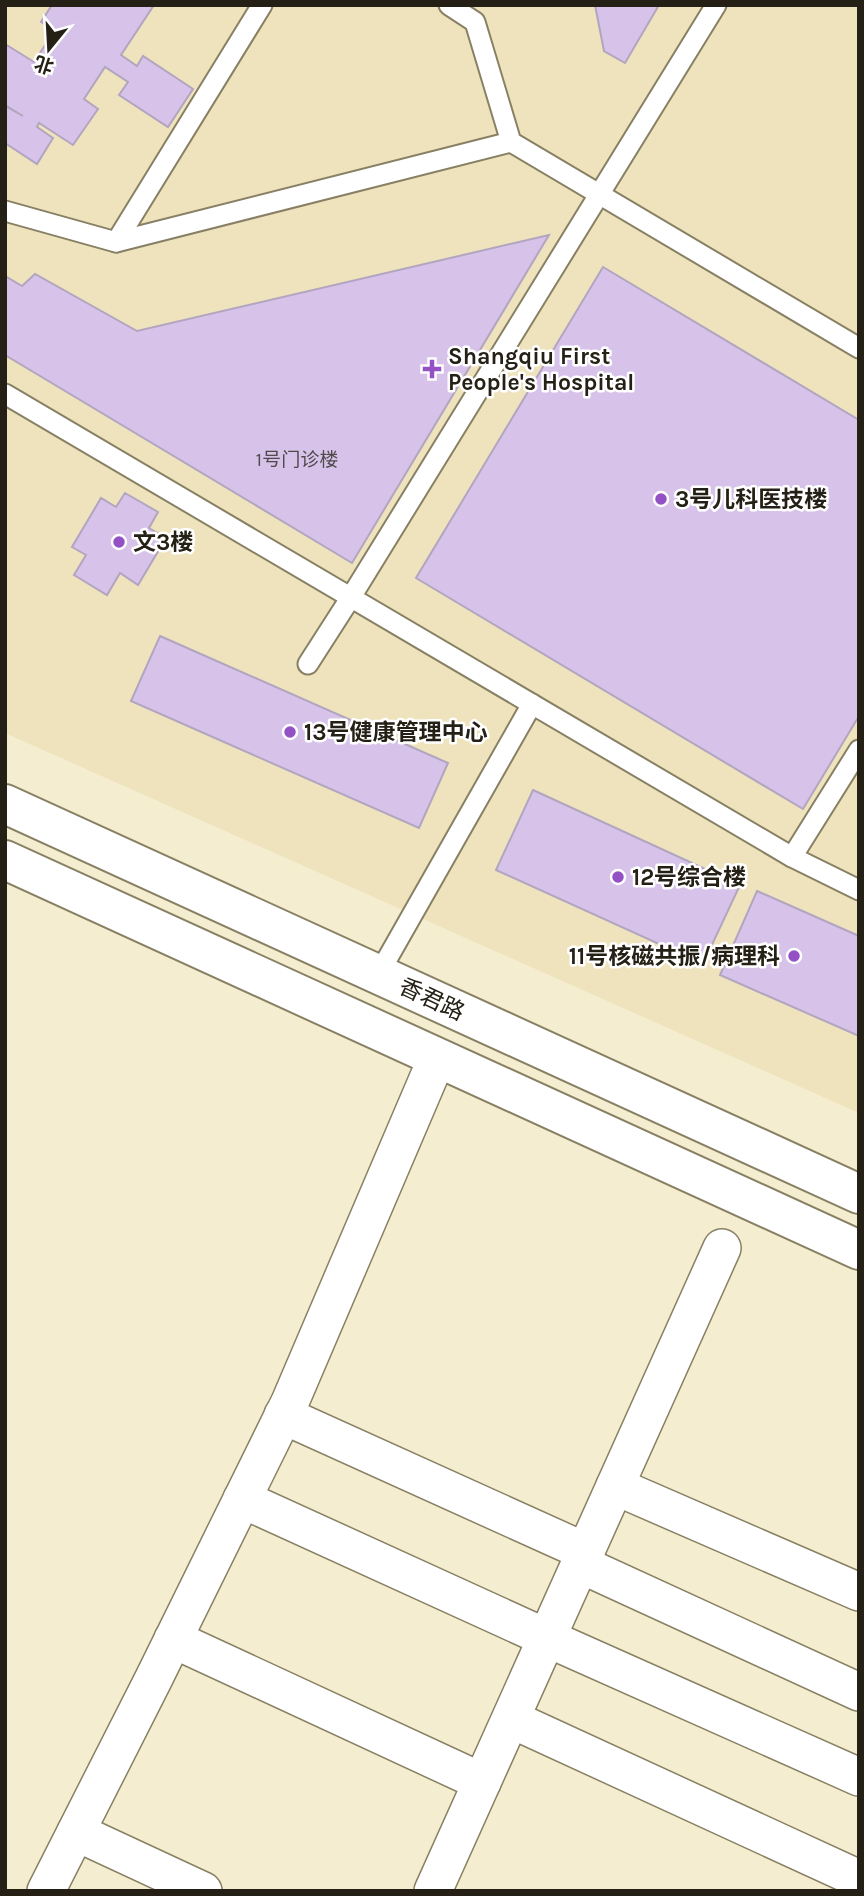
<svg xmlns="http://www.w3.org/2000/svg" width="864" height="1896" font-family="Karla,'Noto Sans SC',sans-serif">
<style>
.built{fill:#eee3bd}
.building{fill:#d7c3ea;stroke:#b2a5bf;stroke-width:2}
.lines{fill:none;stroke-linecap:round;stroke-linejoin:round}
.service-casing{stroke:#888064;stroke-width:23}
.minor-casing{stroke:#888064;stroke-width:40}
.secondary-casing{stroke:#888064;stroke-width:42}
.service{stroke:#fff;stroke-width:19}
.minor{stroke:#fff;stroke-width:37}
.secondary{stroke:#fff;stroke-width:38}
.poi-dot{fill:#9451c6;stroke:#fff;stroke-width:2.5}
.labels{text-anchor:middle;stroke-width:5;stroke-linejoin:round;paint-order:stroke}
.number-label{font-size:19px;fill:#51494a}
.poi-label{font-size:23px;font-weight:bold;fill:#242015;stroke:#fff;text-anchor:start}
.street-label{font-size:23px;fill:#242015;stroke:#fff}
</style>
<rect width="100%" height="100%" fill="#f5edcf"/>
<path class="built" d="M5,5H859V1113L5,733Z"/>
<g class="building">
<path d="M52,5H154L121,55L137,66L143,56L193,89L168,127L119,95L128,82L105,67L84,99L98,109L73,145L39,123L37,127L53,138L37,164L5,143V109L7,107L23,116L5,105V44L34,62L55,30L41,22Z"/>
<path d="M595,5H659L625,63L604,51Z"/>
<path d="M549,235L352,563L5,355V276L22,286L35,274L137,331Z"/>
<path d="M603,267L859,420V716L803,809L416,578Z"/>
<path d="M125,493L158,512L149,528L166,538L138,585L120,573L107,595L74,575L86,555L72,547L101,498L116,507Z"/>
<path d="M160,636L448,763L419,828L131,701Z"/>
<path d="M533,790L740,885L703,964L496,870Z"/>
<path d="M757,891L859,936V1036L720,975Z"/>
</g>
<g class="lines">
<defs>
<g id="service">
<path d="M449,5L475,22L511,142L859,348"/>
<path d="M5,211L116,242L511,142"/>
<path d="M116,242L262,5"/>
<path d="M5,394L792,857L859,890"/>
<path d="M308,664L351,597L716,5"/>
<path d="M792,857L859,750"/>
<path d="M378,975L532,704"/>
</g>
<g id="minor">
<path d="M283,1415L586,1552"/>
<path d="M615,1486L859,1592"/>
<path d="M242,1499L547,1638L859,1777"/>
<path d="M580,1564L859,1692"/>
<path d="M173,1639L482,1782"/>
<path d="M511,1719L859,1879"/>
<path d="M76,1832L203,1891"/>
<path d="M46,1891L153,1680L290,1402L437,1058"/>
<path d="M433,1891L722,1248"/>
</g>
<g id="secondary">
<path d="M5,804L859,1194"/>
<path d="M5,860L859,1250"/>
</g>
</defs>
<use href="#service" class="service-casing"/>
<use href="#minor" class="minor-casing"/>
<use href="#secondary" class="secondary-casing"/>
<use href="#service" class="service"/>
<use href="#minor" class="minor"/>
<use href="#secondary" class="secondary"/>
</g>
<g class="poi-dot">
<path d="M428.5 358.5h7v7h7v7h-7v7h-7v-7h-7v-7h7z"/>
<circle cx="661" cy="499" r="7"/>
<circle cx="119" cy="542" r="7"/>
<circle cx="290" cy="732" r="7"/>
<circle cx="618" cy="877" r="7"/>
<circle cx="794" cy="956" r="7"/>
</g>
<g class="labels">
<g class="number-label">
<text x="297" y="466">1号门诊楼</text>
</g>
<g class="poi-label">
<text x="448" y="364">Shangqiu First<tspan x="448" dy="26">People's Hospital</tspan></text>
<text x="675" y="507">3号儿科医技楼</text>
<text x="133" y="550">文3楼</text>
<text x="304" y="740">13号健康管理中心</text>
<text x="632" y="885">12号综合楼</text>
<text x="780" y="964" text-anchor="end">11号核磁共振/病理科</text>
</g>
<g class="street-label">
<text transform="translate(432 999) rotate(25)" y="8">香君路</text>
</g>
</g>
<rect width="864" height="1896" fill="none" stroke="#242015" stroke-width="14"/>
<g transform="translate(49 49) rotate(198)" stroke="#ffffff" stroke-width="5" paint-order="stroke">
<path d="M0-5L12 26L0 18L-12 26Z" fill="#242015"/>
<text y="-10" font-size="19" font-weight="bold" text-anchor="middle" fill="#242015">北</text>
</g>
</svg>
